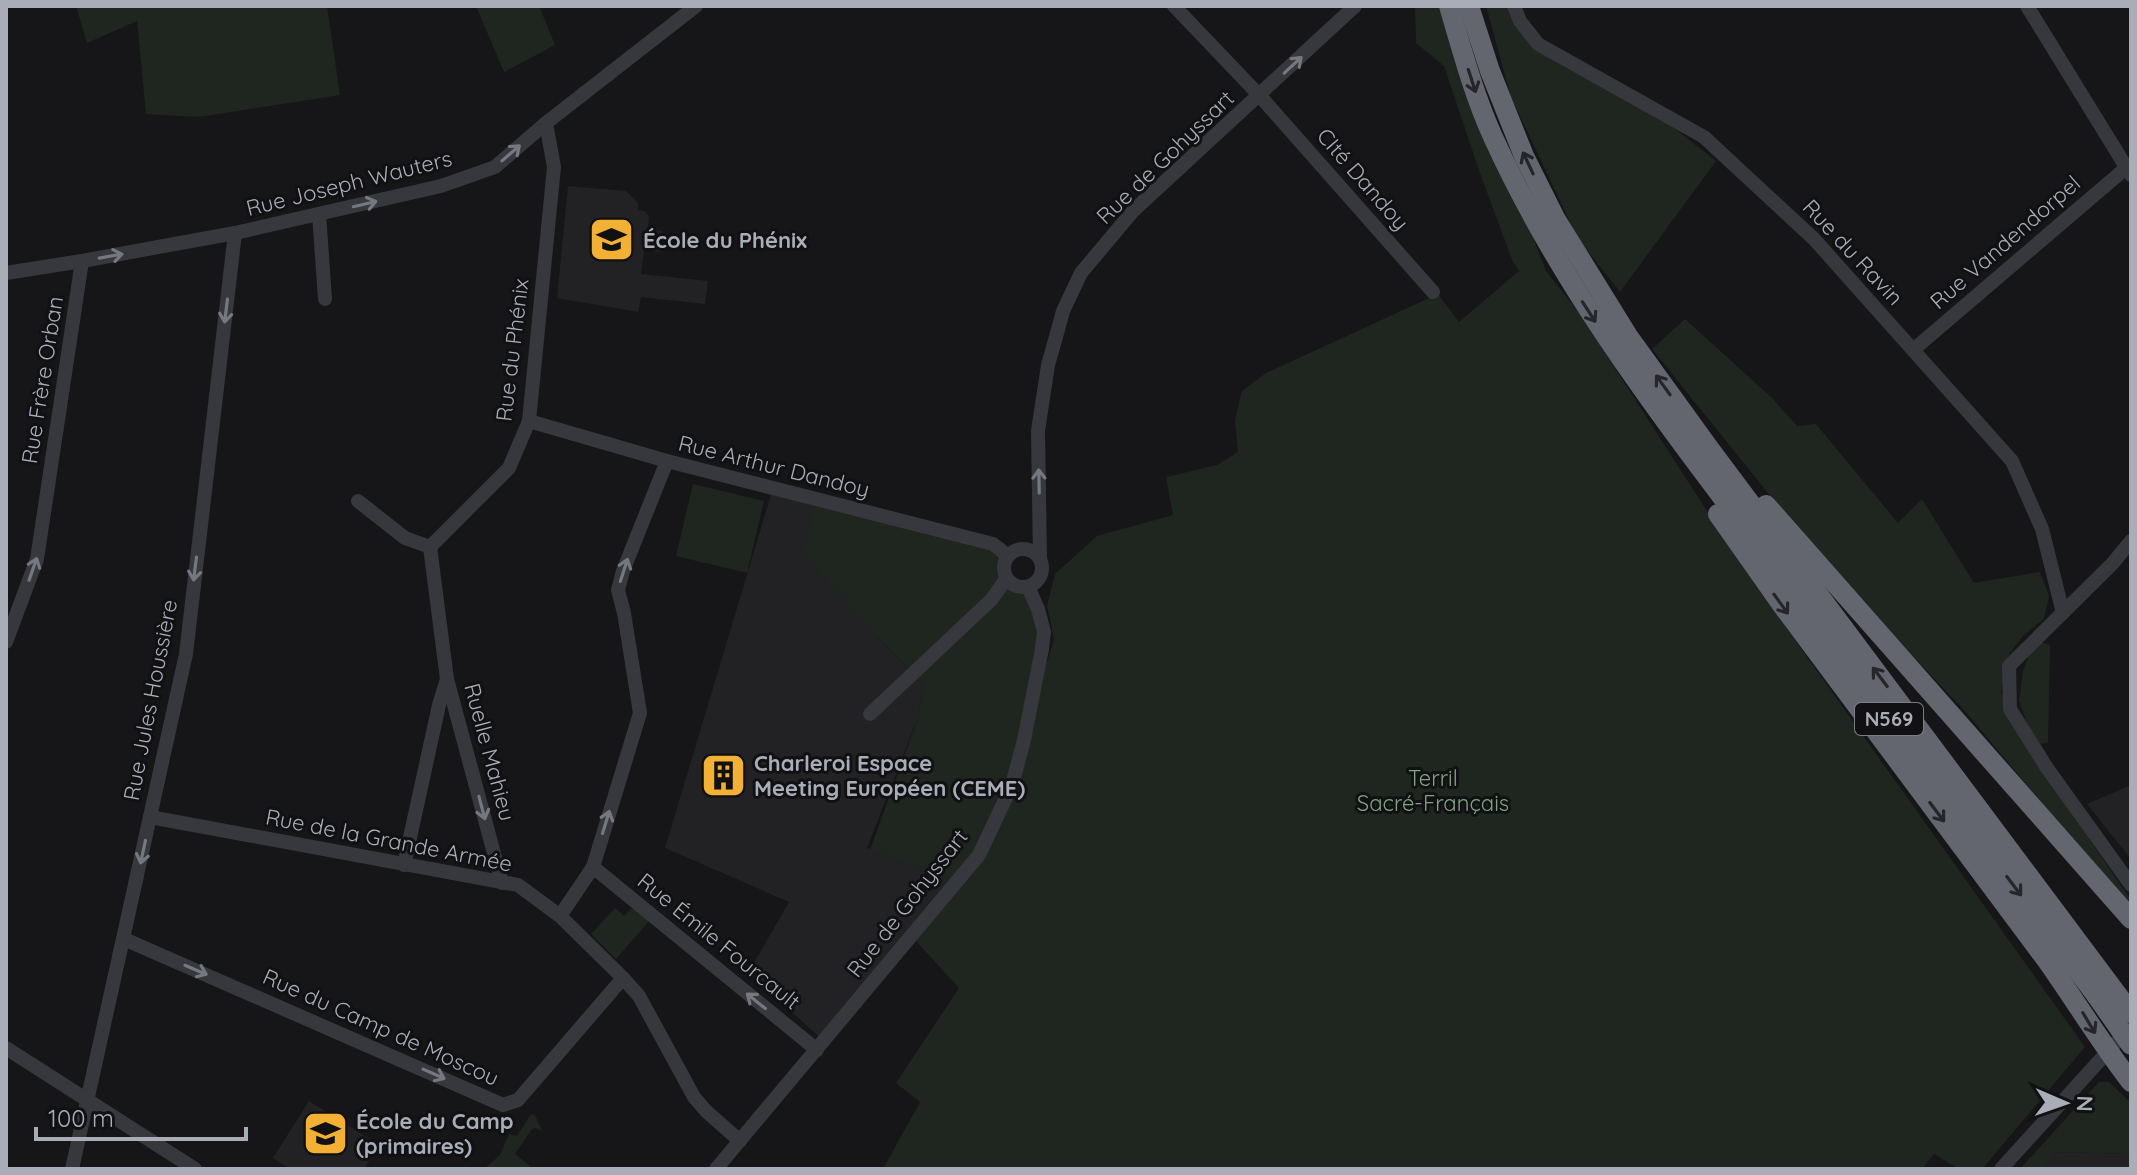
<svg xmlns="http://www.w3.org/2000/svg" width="2137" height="1175" font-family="Quicksand,sans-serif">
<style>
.built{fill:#222225}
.green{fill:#1e261f}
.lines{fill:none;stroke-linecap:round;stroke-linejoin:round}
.minor{stroke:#37383d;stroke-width:14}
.highway{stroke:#63666e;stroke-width:20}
.highway-bridge{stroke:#63666e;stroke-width:20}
.oneway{stroke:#757881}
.oneway2{stroke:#26262a}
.labels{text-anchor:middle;stroke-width:6;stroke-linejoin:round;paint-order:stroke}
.shield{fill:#111113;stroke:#7b7e86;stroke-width:2}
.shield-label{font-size:20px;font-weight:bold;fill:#a8adb8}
.street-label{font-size:22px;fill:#a8adb8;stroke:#111113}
.poi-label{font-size:22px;font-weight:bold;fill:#a8adb8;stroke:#111113;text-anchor:start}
.park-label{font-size:22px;fill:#7fa381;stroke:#111113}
</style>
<rect width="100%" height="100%" fill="#161618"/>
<g class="built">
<path d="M568,186L626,191L638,203V210L644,211L649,216L648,229L663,231L661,252L644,250L641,274L708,281L705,304L641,297L638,312L557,298Z"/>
<path d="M773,488L817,499L877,637L923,684L919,715L867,848L966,881L824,1041L748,973L789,902L665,848Z"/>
<path d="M2131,785V859L2087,804Z"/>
<path d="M309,1101L379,1145L364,1169H290L273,1158Z"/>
<path d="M2054,1152L2131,1154V1169H2041Z"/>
</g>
<g class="green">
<path d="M76,6H327L340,95L199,117L146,114L137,21L87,43Z"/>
<path d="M476,6H539L555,45L504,72Z"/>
<path d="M1415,6H1441L1468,69L1546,271L1580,314L1745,570L2085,1047L1982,1169H1959L1934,1154L1922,1169H883L920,1102L896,1083L959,988L916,941L957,881L870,850L919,715L923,684L877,637L803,554L817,499L997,550L1005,582L1036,595L1040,685L1054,639L1047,606L1055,574L1097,536L1173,515L1166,477L1217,465L1238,452L1235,420L1242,391L1266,373L1438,294L1459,322L1519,271L1513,262L1481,176L1444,66L1416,43Z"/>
<path d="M1486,6H1514L1531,30L1566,68L1646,106L1716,161L1620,292L1578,239L1511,97Z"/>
<path d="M1685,319L1772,398L1797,426L1816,424L1898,523L1922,499L1974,583L2040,572L2049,596L2044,619L2023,636L2009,654L2001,692L2022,741L2131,900V909L1964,710L1825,564L1652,349Z"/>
<path d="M693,484L764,501L747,573L676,556Z"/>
<path d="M2040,642L2050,645L2048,742L2041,744L2032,737L2019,701L2023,671L2031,649Z"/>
<path d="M615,908L624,916L632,908L650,920L616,959L591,934Z"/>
<path d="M2099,1082H2109L2131,1103V1154L2055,1152L2041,1169H2020Z"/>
<path d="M531,1114L535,1115L542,1131L536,1128L532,1129L515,1154L529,1165L531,1169H484L500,1155L509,1134L517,1136Z"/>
</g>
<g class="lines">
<g class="minor">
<path d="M1174,6L1260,96L1433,292"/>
<path d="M1514,6L1520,21L1538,44L1704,137L1814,239L2012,461L2042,529L2063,613"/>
<path d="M2027,6L2131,175"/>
<path d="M319,214L325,299"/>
<path d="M6,273L82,261L235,233L441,186L495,167L546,123L696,6"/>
<path d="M1913,350L2126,168"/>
<path d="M529,421L667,461L993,544L1007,555"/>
<path d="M358,501L405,538L430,547"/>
<path d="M2131,541L2112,564L2009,666L2010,709L2047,768L2131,885"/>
<path d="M430,547L509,468L529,421L554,167L546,123"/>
<circle cx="1023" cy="568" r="19"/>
<path d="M1040,559L1038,431L1048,365L1059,326L1063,311L1081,273L1133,211L1355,6"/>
<path d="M6,642L37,559L82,261"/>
<path d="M447,679L502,883"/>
<path d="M870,714L992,599L1006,579"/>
<path d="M150,817L518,885L560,916L623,978L639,996L694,1097L706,1111L740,1141"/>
<path d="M404,865L439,705L447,679L430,547"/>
<path d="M593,867L817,1050"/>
<path d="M560,916L593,867L640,713L624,613L618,590L623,571L667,461"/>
<path d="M124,939L503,1105L518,1100L623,978"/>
<path d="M6,1048L195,1169"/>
<path d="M72,1169L186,654L235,233"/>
<path d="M716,1169L979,855L1012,785L1024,740L1042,649L1044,632L1038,609L1028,587"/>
<path d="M2001,1169L2131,1026"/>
</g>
<g class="highway">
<path d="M1449,6C1462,50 1474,95 1493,137C1566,298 1676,435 1781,575C1886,715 1991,855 2096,995"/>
<path d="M1469,6L1490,71L1524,156L1555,218L1628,336L1709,448L2131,1013"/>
<path d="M1766,505L2131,919"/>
<path d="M1718,514L1782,605L2048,962C2076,1002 2101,1043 2131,1082"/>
</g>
<path class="highway-bridge" d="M2096,995L2131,1045"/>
</g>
<defs><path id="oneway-shaft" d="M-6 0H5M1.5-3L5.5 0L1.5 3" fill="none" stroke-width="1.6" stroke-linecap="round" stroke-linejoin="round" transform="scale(2)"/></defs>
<g class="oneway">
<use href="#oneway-shaft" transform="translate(1293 65) rotate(-43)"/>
<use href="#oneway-shaft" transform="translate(511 153) rotate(-41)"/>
<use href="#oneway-shaft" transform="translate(365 204) rotate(-13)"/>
<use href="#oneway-shaft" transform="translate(111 256) rotate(-10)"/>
<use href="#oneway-shaft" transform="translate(226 311) rotate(97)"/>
<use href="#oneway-shaft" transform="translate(1039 481) rotate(-91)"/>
<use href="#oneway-shaft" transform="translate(33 569) rotate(-71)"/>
<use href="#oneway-shaft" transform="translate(195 569) rotate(97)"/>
<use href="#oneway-shaft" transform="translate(624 570) rotate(-72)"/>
<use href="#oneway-shaft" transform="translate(482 808) rotate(75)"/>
<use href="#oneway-shaft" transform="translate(606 822) rotate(-73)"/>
<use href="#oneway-shaft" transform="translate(143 852) rotate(102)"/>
<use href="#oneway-shaft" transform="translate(196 970) rotate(23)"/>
<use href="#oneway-shaft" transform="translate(756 1001) rotate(-141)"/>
<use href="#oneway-shaft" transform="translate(434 1074) rotate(24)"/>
</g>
<g class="oneway2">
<use href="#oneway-shaft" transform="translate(1472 81) rotate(72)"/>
<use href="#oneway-shaft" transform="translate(1528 163) rotate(-115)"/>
<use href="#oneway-shaft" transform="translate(1589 312) rotate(57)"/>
<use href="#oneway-shaft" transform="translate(1663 385) rotate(-126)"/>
<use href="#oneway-shaft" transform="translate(1781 604) rotate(54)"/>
<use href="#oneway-shaft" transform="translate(1880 677) rotate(-127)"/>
<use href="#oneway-shaft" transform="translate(1937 812) rotate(53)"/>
<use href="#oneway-shaft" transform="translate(2014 886) rotate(53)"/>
<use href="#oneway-shaft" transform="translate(2089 1023) rotate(59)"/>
</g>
<defs>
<symbol id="school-square" viewBox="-11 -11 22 22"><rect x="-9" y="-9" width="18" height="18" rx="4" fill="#f2b134" stroke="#111113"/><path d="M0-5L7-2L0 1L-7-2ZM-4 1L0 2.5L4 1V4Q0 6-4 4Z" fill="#111"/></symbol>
<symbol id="building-square" viewBox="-11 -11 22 22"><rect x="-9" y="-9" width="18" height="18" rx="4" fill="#f2b134" stroke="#111113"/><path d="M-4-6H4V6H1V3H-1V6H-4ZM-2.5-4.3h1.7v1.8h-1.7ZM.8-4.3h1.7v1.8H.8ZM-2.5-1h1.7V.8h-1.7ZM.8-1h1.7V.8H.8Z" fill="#111"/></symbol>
</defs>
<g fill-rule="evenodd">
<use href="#school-square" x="586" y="214" width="51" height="51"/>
<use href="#building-square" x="698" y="750" width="51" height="51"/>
<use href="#school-square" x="300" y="1108" width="51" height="51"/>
</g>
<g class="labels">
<rect class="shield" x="1855" y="703" width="68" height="32" rx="6"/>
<g class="shield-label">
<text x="1889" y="726">N569</text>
</g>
<g class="street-label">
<text transform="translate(1165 157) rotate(-44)" y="8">Rue de Gohyssart</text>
<text transform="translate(1363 179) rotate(49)" y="8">CIté Dandoy</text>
<text transform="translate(349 183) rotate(-14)" y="8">Rue Joseph Wauters</text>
<text transform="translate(2005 242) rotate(-41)" y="8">Rue Vandendorpel</text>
<text transform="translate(1853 252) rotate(47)" y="8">Rue du Ravin</text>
<text transform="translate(512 350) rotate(-83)" y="8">Rue du Phénix</text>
<text transform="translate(42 380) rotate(-81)" y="8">Rue Frère Orban</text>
<text transform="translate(774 466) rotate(14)" y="8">Rue Arthur Dandoy</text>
<text transform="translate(150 700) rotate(-79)" y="8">Rue Jules Houssière</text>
<text transform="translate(490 752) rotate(75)" y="8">Ruelle Mahieu</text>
<text transform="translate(389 840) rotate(11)" y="8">Rue de la Grande Armée</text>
<text transform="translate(907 903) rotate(-52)" y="8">Rue de Gohyssart</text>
<text transform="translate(719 941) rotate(39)" y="8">Rue Émile Fourcault</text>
<text transform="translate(381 1027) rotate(24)" y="8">Rue du Camp de Moscou</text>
</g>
<g class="poi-label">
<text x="643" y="248">École du Phénix</text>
<text x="754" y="771">Charleroi Espace<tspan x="754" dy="25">Meeting Européen (CEME)</tspan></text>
<text x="356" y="1129">École du Camp<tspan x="356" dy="25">(primaires)</tspan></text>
</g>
<g class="park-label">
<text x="1433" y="786">Terril<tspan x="1433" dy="25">Sacré-Français</tspan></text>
</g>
</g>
<rect width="2137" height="1175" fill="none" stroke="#a8adb8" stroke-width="16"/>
<g transform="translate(2065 1103) rotate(92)" stroke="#111113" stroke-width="6" paint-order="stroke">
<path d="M0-6L14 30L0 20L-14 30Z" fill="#a8adb8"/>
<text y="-12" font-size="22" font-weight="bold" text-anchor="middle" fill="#a8adb8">N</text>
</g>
<path d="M36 1127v12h210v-12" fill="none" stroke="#a8adb8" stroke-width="4"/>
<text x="48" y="1127" font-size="24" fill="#a8adb8" stroke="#111113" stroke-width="6" paint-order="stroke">100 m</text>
</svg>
